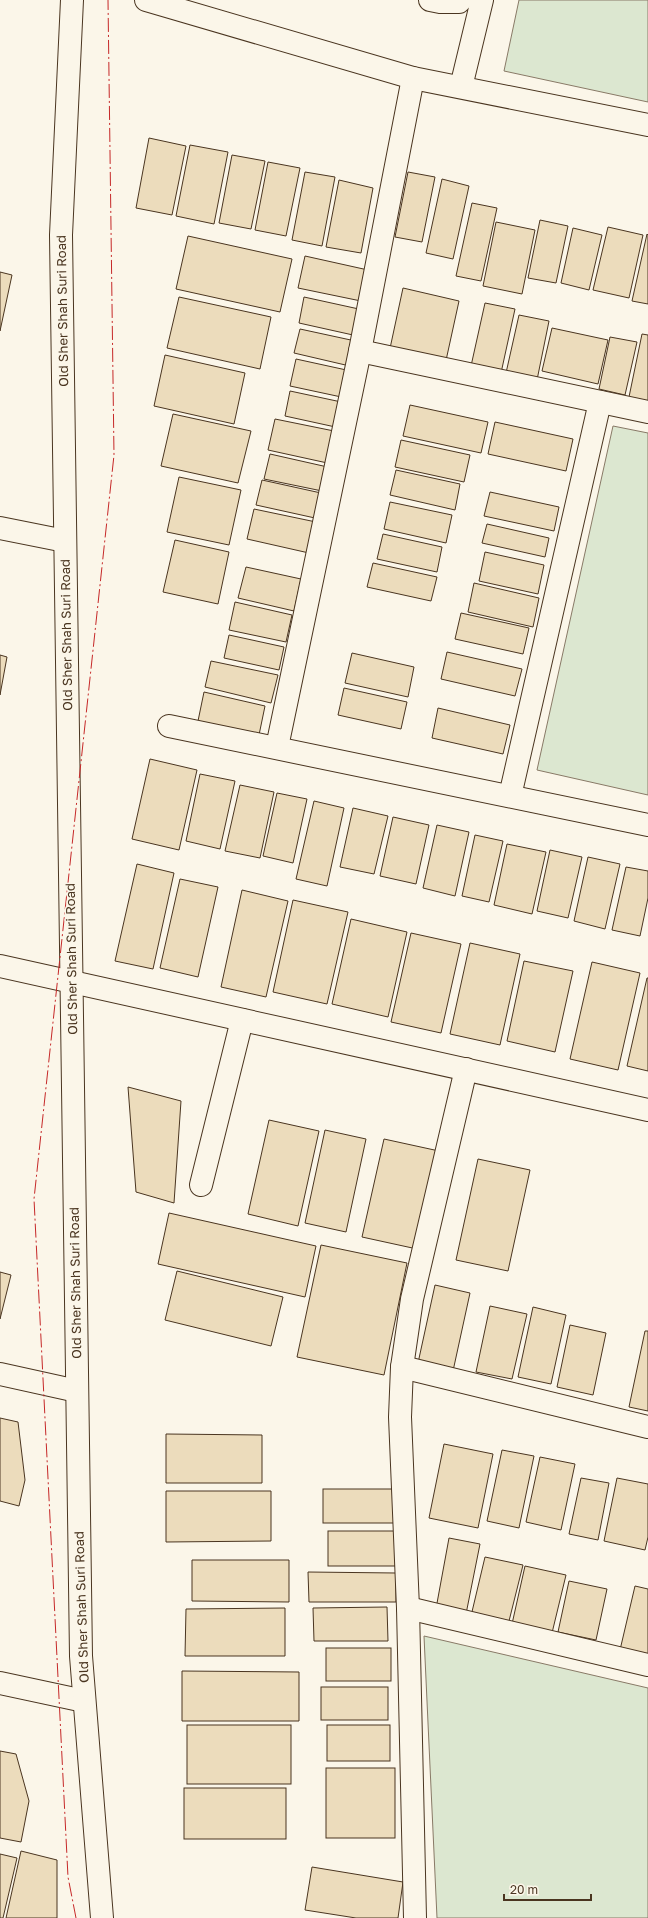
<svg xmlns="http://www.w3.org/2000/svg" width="648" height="1918" font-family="'Golos Text',sans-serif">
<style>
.green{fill:#dce7d0;stroke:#887966}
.building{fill:#ecdcbc;stroke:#4a3520}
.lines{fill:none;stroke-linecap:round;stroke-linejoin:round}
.minor-casing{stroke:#4a3520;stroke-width:24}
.tertiary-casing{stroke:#4a3520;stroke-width:24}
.minor{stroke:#fbf6e9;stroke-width:22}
.tertiary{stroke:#fbf6e9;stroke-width:22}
.power{stroke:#c62828;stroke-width:1;stroke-dasharray:14 3 2 3;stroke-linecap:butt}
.labels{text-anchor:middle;stroke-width:3;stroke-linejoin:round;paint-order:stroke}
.street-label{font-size:13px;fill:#4a3520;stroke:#fbf6e9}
</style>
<rect width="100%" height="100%" fill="#fbf6e9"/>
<g class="green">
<path d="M519,0H648V102L504,71Z"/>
<path d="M613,426L648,433V795L537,770Z"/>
<path d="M424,1636L648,1688V1918H437Z"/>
</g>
<g class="building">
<path d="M149,138L186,146L172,215L136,208Z"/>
<path d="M190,145L228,152L214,224L176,216Z"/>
<path d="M232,155L265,161L251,229L219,223Z"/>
<path d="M268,162L300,168L286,236L255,230Z"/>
<path d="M305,172L335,177L322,246L292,240Z"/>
<path d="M408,172L435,177L422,242L395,237Z"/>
<path d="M442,179L469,186L453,259L426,253Z"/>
<path d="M339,180L373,188L361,253L326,247Z"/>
<path d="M472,203L497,208L481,281L456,276Z"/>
<path d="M540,220L568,226L556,283L528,278Z"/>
<path d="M496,222L535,230L522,294L483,286Z"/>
<path d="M608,227L643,235L629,298L593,290Z"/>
<path d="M573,228L602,235L589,290L561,283Z"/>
<path d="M647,234L648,235V304L632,301Z"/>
<path d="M188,236L292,259L280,312L176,289Z"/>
<path d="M305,256L368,270L361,301L298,288Z"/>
<path d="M0,272L12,275L0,331Z"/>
<path d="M403,288L459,301L445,365L389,353Z"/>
<path d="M179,297L271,317L260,369L167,348Z"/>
<path d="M304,297L368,311L362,337L299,323Z"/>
<path d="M485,303L515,309L501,373L471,366Z"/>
<path d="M519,315L549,321L537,380L506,373Z"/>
<path d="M552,328L608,340L598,384L542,371Z"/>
<path d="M300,329L360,342L354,367L294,353Z"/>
<path d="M642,334L648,335V401L629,397Z"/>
<path d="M610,337L637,342L625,395L599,389Z"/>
<path d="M165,355L245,373L234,424L154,406Z"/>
<path d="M296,359L351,371L346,398L290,386Z"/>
<path d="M290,391L346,403L340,428L285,416Z"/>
<path d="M410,405L488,422L481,453L403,436Z"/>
<path d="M173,414L251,431L238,483L161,466Z"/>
<path d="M275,419L339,432L332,464L268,450Z"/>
<path d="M495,422L573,439L566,471L488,454Z"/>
<path d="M401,440L470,455L464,482L395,467Z"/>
<path d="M270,454L332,468L327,492L264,479Z"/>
<path d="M396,470L460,484L455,510L390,495Z"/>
<path d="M179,477L241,490L229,545L167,532Z"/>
<path d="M262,480L321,493L315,518L256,505Z"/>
<path d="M490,492L559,507L554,531L484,516Z"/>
<path d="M390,502L452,515L446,543L384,529Z"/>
<path d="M254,509L316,522L309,553L247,539Z"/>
<path d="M487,524L549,538L545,557L482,543Z"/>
<path d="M383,534L442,547L437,572L377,559Z"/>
<path d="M175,540L229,552L218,604L163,592Z"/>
<path d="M485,552L544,565L538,594L479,581Z"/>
<path d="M373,563L437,577L431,601L367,587Z"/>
<path d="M246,567L301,579L294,611L238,598Z"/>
<path d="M474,583L539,598L533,627L468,612Z"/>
<path d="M235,602L292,615L286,642L229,630Z"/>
<path d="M461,613L529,628L523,654L455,639Z"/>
<path d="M229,635L284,647L279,670L224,658Z"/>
<path d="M447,652L522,669L515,696L441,679Z"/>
<path d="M352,653L414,667L408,697L345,683Z"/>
<path d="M0,655L7,657L0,695Z"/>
<path d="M211,661L278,675L271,703L205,687Z"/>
<path d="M344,688L407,702L401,729L338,715Z"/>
<path d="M204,692L265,706L259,735L198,721Z"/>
<path d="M438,708L510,725L503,754L432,738Z"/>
<path d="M150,759L197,770L179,850L132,839Z"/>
<path d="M200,774L235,781L220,849L186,841Z"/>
<path d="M240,785L274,792L260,858L225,851Z"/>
<path d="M277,793L307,799L293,863L263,856Z"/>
<path d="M314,801L344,808L327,886L296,879Z"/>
<path d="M353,808L388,816L374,874L340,867Z"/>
<path d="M393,817L429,825L416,884L380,876Z"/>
<path d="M437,825L469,832L455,896L423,888Z"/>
<path d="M475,835L503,841L489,902L462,896Z"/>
<path d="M507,844L546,852L532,914L494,905Z"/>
<path d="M550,850L582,857L568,918L537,911Z"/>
<path d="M588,857L620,864L605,929L574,921Z"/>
<path d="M137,864L174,873L153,969L115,961Z"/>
<path d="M626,867L648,871V898L640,936L612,930Z"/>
<path d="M180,879L218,887L198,977L160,968Z"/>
<path d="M242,890L288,901L266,997L221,987Z"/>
<path d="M293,900L348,912L327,1004L273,992Z"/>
<path d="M351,919L407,932L388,1017L332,1004Z"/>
<path d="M411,933L461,944L441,1033L391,1022Z"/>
<path d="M470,943L520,954L500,1045L450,1034Z"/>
<path d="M524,961L573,971L555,1052L507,1041Z"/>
<path d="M592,962L640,973L618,1070L570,1059Z"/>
<path d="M647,978H648V1071L627,1066Z"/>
<path d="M128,1087L181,1101L174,1203L136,1192Z"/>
<path d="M269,1120L319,1131L298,1226L248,1214Z"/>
<path d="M325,1130L366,1139L346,1232L305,1223Z"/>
<path d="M384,1139L439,1151L417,1249L362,1237Z"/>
<path d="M478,1159L530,1170L508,1271L456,1260Z"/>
<path d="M169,1213L316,1246L305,1297L158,1264Z"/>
<path d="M321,1245L407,1263L384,1375L297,1357Z"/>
<path d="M177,1271L283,1297L271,1346L165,1320Z"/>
<path d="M0,1272L11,1275L0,1319Z"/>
<path d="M435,1285L470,1293L453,1371L418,1363Z"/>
<path d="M490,1306L527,1314L512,1379L476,1372Z"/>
<path d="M533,1307L566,1315L551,1384L518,1377Z"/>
<path d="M570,1325L606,1333L593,1395L557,1387Z"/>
<path d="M645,1331H648V1411L629,1407Z"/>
<path d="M0,1418L18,1422L25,1480L19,1506L0,1501Z"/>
<path d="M166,1434L262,1435V1483H166Z"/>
<path d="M444,1444L493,1454L478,1528L429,1518Z"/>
<path d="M502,1450L534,1456L519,1528L487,1521Z"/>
<path d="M540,1457L575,1464L561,1530L526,1522Z"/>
<path d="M581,1478L609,1483L598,1540L569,1534Z"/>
<path d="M617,1478L648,1484V1537L645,1550L604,1541Z"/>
<rect x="323" y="1489" width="72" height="34"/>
<path d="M166,1491H271V1541L166,1542Z"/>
<rect x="328" y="1531" width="69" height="35"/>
<path d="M449,1538L480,1544L465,1619L435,1614Z"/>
<path d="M485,1557L523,1565L508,1625L471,1616Z"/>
<path d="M192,1560H289V1602L192,1601Z"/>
<path d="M525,1566L566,1575L552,1633L512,1624Z"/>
<path d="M308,1572L396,1573V1602H309Z"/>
<path d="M569,1581L607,1589L596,1640L558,1632Z"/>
<path d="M635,1586L648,1589V1657L620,1650Z"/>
<path d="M387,1607L388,1641H314L313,1608Z"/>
<path d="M285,1608V1656H185L186,1609Z"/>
<rect x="326" y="1648" width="65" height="33"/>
<path d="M182,1671L299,1672V1721H182Z"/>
<rect x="321" y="1687" width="67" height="33"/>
<rect x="187" y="1725" width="104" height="59"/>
<rect x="327" y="1725" width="63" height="36"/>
<path d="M0,1751L16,1754L29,1801L21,1842L0,1838Z"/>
<rect x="326" y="1768" width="69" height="70"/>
<rect x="184" y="1788" width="102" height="51"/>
<path d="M21,1851L57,1860V1918H6Z"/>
<path d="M0,1854L17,1858L3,1918H0Z"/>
<path d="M312,1867L403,1882L398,1918H356L305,1910Z"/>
</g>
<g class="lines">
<defs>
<g id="minor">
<path d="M430,0L440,2H459L461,0"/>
<path d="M461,87L482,0"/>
<path d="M360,351L648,412"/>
<path d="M0,528L65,541"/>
<path d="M169,726L648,825"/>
<path d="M277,747L360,351L413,78"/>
<path d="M510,796L600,402"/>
<path d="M0,966L648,1110"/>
<path d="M201,1185L242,1020"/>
<path d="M402,1367L648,1427"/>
<path d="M0,1374L77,1391"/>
<path d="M408,1608L648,1665"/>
<path d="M0,1683L84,1701"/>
<path d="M415,1918L408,1608L400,1417L402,1367L412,1299L466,1069"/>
</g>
<g id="tertiary">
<path d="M72,0L61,235L81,1656L102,1918"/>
<path d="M146,0L413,78L648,125"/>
</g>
</defs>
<use href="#minor" class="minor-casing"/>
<use href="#tertiary" class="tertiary-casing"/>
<use href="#minor" class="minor"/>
<use href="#tertiary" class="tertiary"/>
<path class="power" d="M76,1918L68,1877L34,1199L114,455L108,0"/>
</g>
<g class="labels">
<g class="street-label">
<text transform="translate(62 311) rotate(-91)" y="5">Old Sher Shah Suri Road</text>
<text transform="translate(66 635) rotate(-91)" y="5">Old Sher Shah Suri Road</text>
<text transform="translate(71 959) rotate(-91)" y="5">Old Sher Shah Suri Road</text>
<text transform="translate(75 1283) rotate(-91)" y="5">Old Sher Shah Suri Road</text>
<text transform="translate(81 1607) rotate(-92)" y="5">Old Sher Shah Suri Road</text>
</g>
</g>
<path d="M504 1894v6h87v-6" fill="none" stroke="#4a3520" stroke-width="2"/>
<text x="510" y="1894" font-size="12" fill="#4a3520" stroke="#fbf6e9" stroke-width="3" paint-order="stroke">20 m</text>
</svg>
